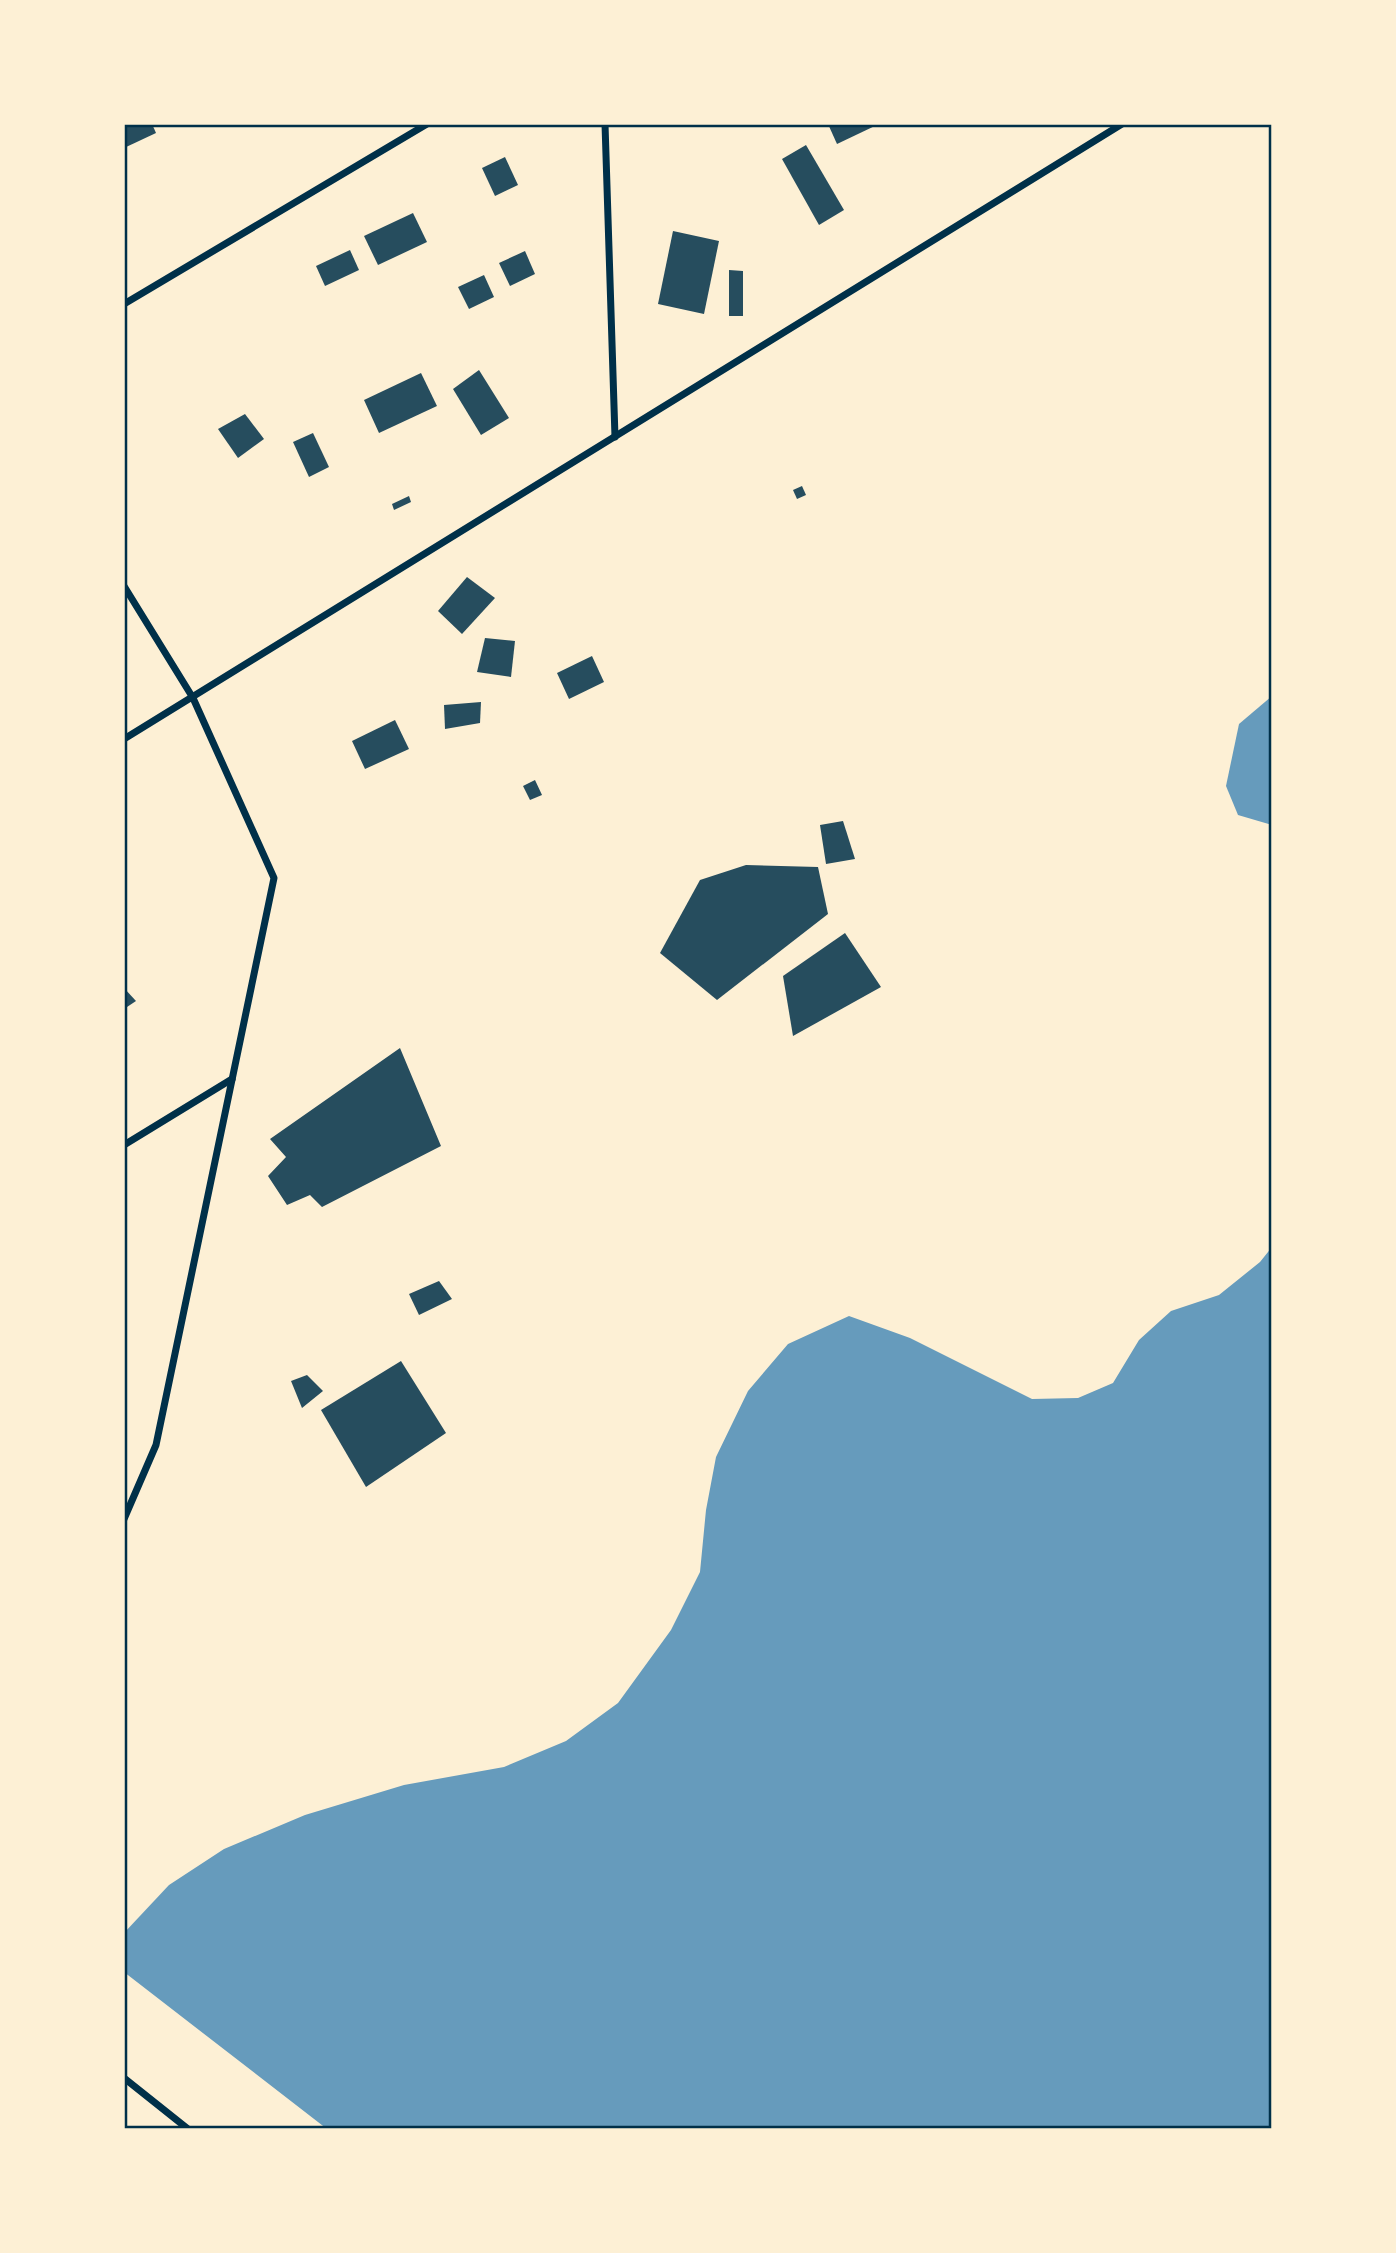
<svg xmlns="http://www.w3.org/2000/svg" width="1396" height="2253" font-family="Overpass,sans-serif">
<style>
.water{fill:#669bbc}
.building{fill:#264d5e}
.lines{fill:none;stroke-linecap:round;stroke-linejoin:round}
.minor{stroke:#003049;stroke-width:7}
.neatline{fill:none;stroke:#003049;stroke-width:2.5}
</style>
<rect width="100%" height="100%" fill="#fdf0d5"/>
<g class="water">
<path d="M1272,696V825L1238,815L1226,786L1239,724Z"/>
<path d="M1272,1247V2129H327L124,1972V1933L169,1885L224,1849L305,1815L404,1785L504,1767L566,1741L618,1703L671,1630L700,1572L706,1510L716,1457L748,1391L788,1344L849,1316L910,1338L1032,1399L1078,1398L1113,1383L1139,1340L1171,1311L1219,1295L1260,1262Z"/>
</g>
<g class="building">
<path d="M124,124H152L156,133L124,148Z"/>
<path d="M828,124H879L837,144Z"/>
<path d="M806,145L844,210L819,225L782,159Z"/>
<path d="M505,157L518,185L495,196L482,168Z"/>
<path d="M413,213L427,242L378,265L364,236Z"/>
<path d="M673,231L719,241L704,314L658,304Z"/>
<path d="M350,250L359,270L325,286L316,266Z"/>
<path d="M525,251L535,274L510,286L499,263Z"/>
<path d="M729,270L743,271V316H729Z"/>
<path d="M484,275L494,297L469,309L458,287Z"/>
<path d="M479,370L509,418L481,435L453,389Z"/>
<path d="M421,373L437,406L379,433L364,400Z"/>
<path d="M245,414L264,439L238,458L218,429Z"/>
<path d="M313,433L329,467L309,477L293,442Z"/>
<path d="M802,486L806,495L797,499L793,490Z"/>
<path d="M409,496L411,502L394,510L392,504Z"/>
<path d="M467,577L495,598L462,634L438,611Z"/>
<path d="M485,638L515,641L511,677L477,672Z"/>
<path d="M592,656L604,682L569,699L557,673Z"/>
<path d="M481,702L480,723L445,729L444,705Z"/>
<path d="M395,720L409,749L365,769L352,741Z"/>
<path d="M535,780L542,795L530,800L523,786Z"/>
<path d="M843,821L855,859L826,864L820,825Z"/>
<path d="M746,865L818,867L828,914L717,1000L660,953L700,880Z"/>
<path d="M845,933L881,987L793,1036L783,976Z"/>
<path d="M124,988L136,1001L124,1009Z"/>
<path d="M400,1048L441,1146L322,1207L310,1195L287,1205L268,1176L286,1157L270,1139Z"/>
<path d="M439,1281L452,1299L419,1315L409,1294Z"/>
<path d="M401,1361L446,1433L366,1487L321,1410Z"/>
<path d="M307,1375L323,1391L302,1408L291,1381Z"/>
</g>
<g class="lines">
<g class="minor">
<path d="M605,124L615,437"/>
<path d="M124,304L427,124"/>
<path d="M124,586L193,698L274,878L156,1445L124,1519"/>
<path d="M124,739L1122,124"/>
<path d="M124,1145L232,1079"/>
<path d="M124,2078L188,2129"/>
</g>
</g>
<rect width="1396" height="2253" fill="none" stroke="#fdf0d5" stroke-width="252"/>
<rect x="126" y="126" width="1144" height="2001" class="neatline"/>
</svg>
